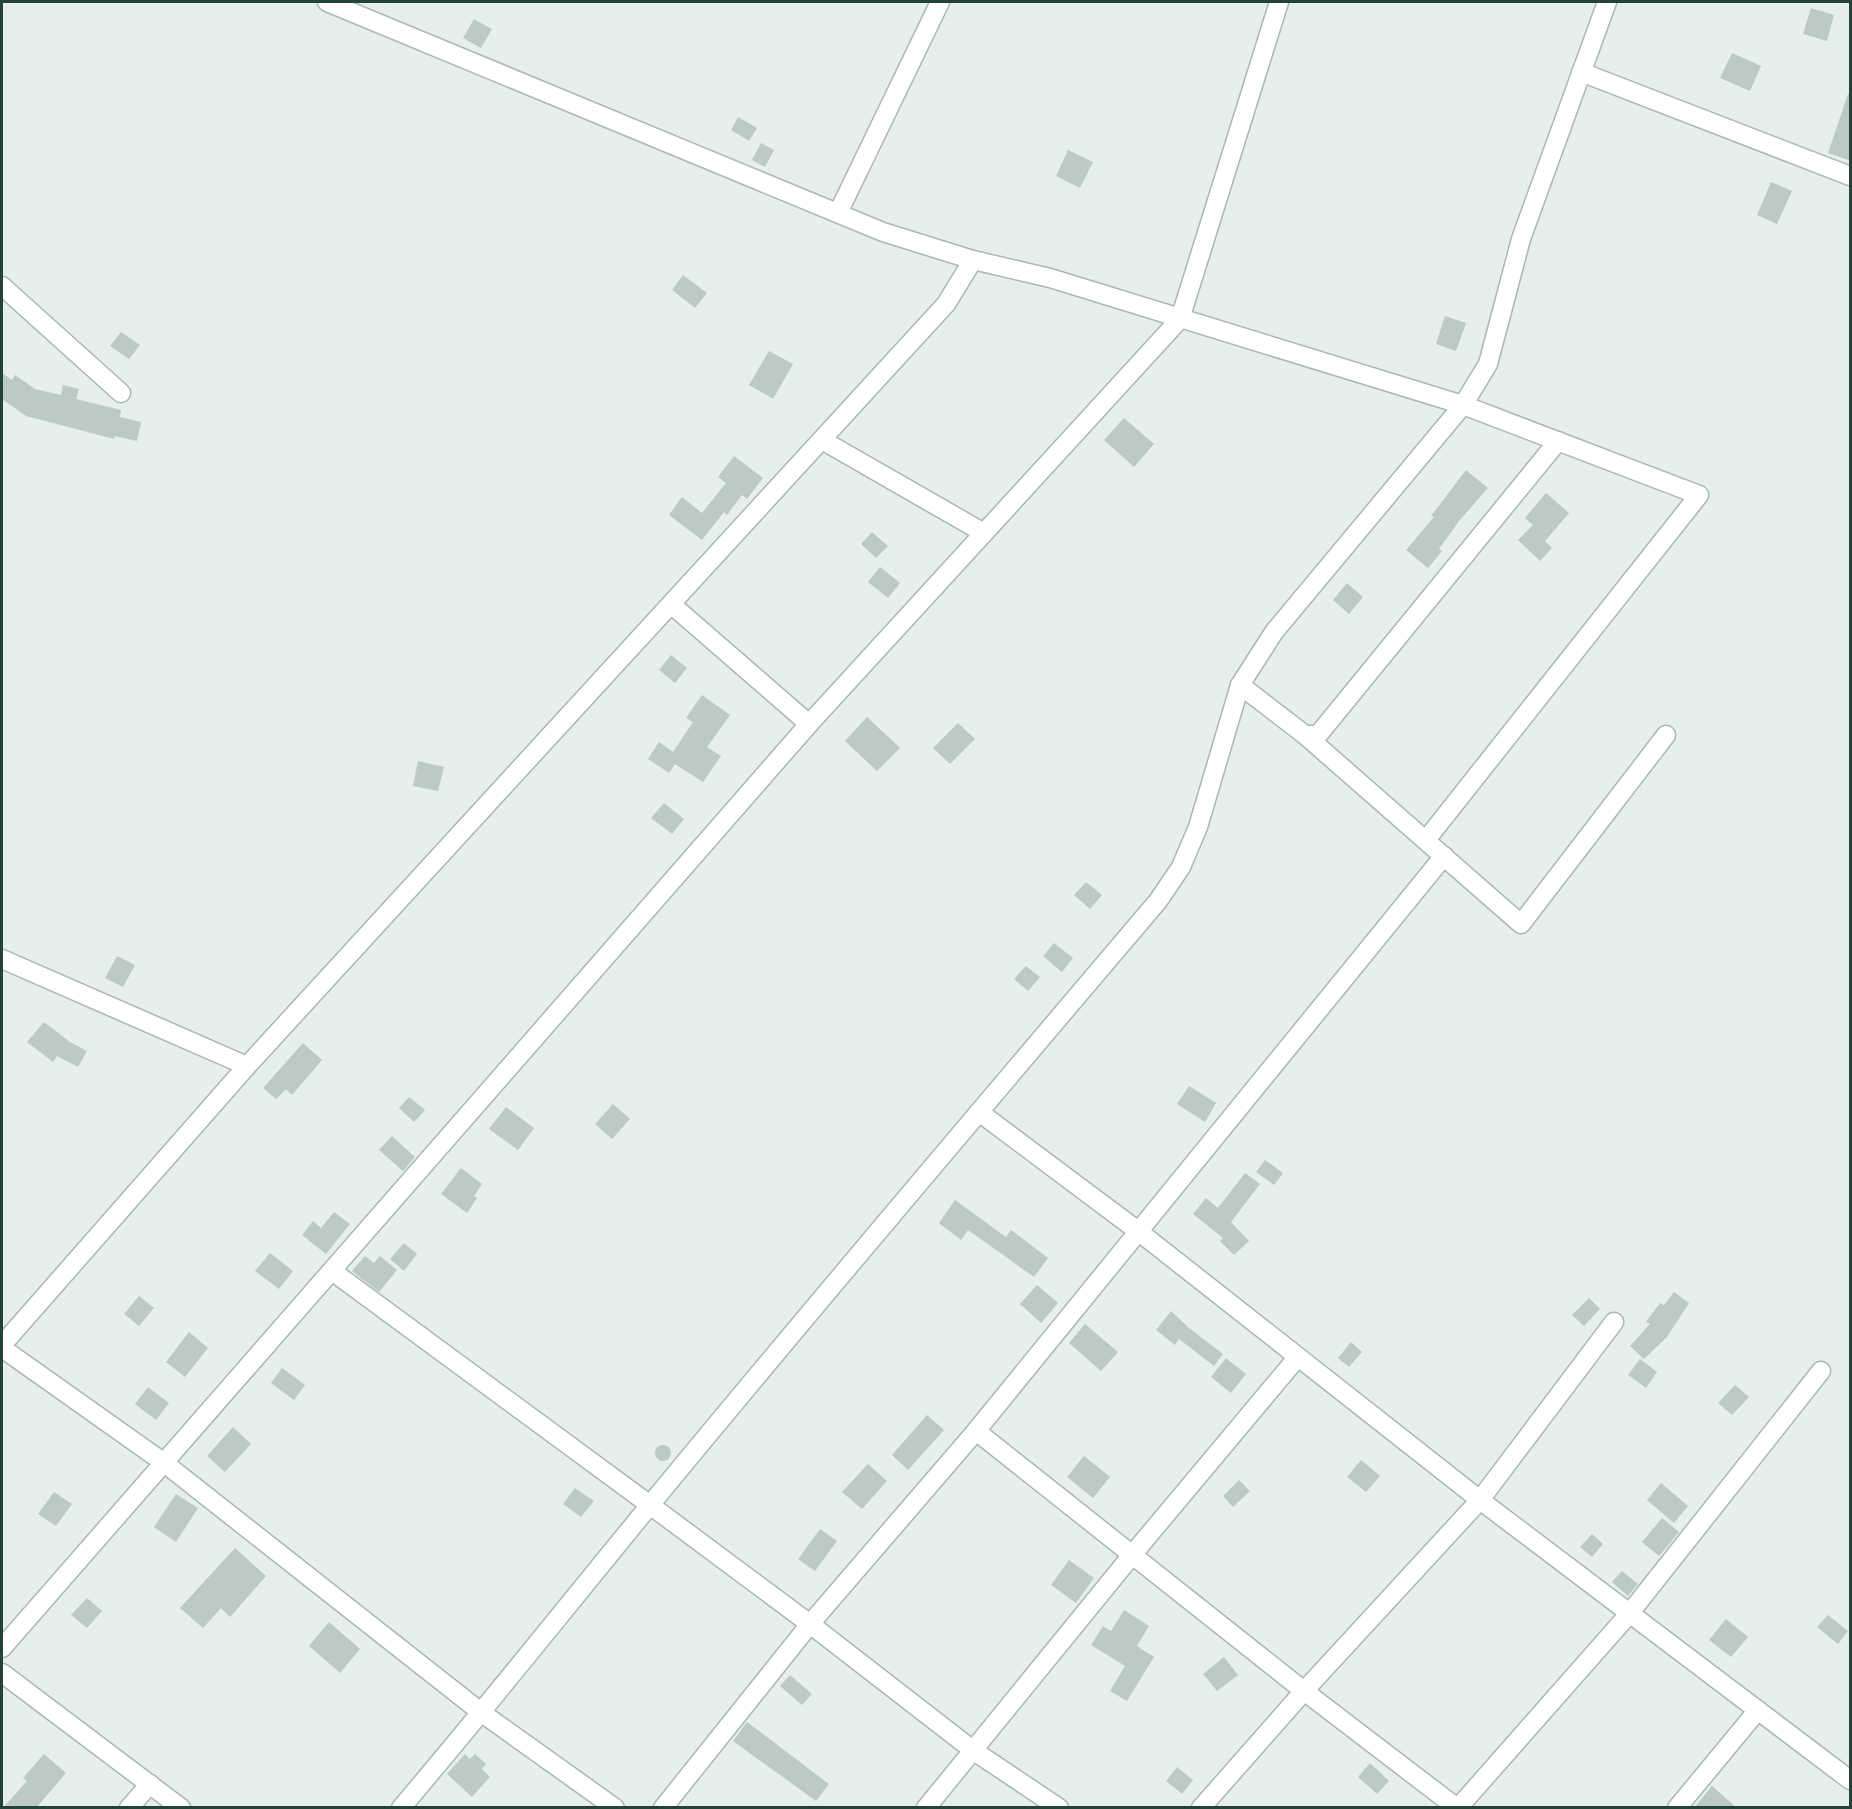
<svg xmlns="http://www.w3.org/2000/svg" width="1852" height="1809" font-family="'Alegreya Sans',sans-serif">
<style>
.building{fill:#bbcac4}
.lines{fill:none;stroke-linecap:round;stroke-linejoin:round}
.minor-casing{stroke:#a8b8b2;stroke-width:21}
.minor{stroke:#fff;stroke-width:18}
</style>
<rect width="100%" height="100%" fill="#e6efeb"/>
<g class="building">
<path d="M1811,8L1834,15L1827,41L1803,34Z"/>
<path d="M474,19L492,29L481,48L463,38Z"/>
<path d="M1732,53L1761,66L1750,91L1720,78Z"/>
<path d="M1848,94H1851V161L1828,153Z"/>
<path d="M738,117L757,128L749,141L731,130Z"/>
<path d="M761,143L774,150L765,167L752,160Z"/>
<path d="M1068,150L1093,162L1080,188L1056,176Z"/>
<path d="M1771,182L1792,191L1777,224L1757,215Z"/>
<path d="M683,275L707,293L695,308L672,290Z"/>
<path d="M1445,316L1466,323L1456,351L1436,344Z"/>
<path d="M121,332L140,345L129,359L110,346Z"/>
<path d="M769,351L793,364L773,399L749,385Z"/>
<path d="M2,373L12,380L15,375L35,389L61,395L63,385L79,389L76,399L121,410L120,417L141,422L137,441L115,436L114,439L26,416L2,399Z"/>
<path d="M1124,418L1154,444L1134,467L1104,440Z"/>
<path d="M734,456L763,478L747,499L742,495L727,515L724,512L702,540L669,515L682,497L702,513L726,483L718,477Z"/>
<path d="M1466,470L1488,488L1459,521L1439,549L1442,551L1428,568L1406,550L1434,517L1431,516Z"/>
<path d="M1546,493L1569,513L1545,541L1552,548L1540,561L1518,540L1533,525L1525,518Z"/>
<path d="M872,532L888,546L876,558L861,544Z"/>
<path d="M880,567L900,583L888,598L868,582Z"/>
<path d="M1347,583L1363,597L1349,614L1333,600Z"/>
<path d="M671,655L687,668L675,683L659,670Z"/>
<path d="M702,695L730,715L707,747L721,756L703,782L675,764L669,773L648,759L659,742L673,752L693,722L686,718Z"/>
<path d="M867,717L900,748L877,771L845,741Z"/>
<path d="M958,723L975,739L950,764L933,748Z"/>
<path d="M418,761L444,767L438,791L413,786Z"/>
<path d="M664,803L684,819L672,834L651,818Z"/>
<path d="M1086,882L1102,895L1090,909L1074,895Z"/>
<path d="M1054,943L1073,958L1062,972L1043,956Z"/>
<path d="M117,956L135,965L123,987L105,978Z"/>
<path d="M1026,966L1040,977L1028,991L1014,979Z"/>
<path d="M44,1022L70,1042L87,1051L78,1067L57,1056L53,1062L27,1042Z"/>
<path d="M303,1043L322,1060L292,1095L286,1089L276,1099L263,1088Z"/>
<path d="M1189,1086L1216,1103L1205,1122L1177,1104Z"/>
<path d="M409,1097L425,1110L414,1122L399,1108Z"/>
<path d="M613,1104L630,1119L612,1139L595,1124Z"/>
<path d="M506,1107L534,1128L518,1150L489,1129Z"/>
<path d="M392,1136L415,1157L403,1171L379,1150Z"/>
<path d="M1265,1160L1283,1173L1274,1185L1256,1172Z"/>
<path d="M461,1168L482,1184L474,1196L477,1198L467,1213L441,1194Z"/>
<path d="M1245,1173L1260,1184L1231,1222L1249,1241L1234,1255L1220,1241L1223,1238L1193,1214L1206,1198L1218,1208Z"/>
<path d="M955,1200L1006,1237L1011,1230L1048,1258L1034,1277L968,1230L961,1240L939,1223Z"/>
<path d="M334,1212L350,1224L326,1254L302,1235L313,1221L321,1228Z"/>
<path d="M404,1243L417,1254L404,1271L390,1259Z"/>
<path d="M270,1253L293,1271L279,1289L255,1271Z"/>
<path d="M365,1256L374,1263L380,1256L397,1270L379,1292L352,1271Z"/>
<path d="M1037,1285L1058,1303L1041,1323L1020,1304Z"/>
<path d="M1674,1292L1689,1303L1667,1337L1644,1359L1630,1346L1650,1324L1646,1322L1660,1303L1664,1305Z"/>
<path d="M139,1296L154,1308L139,1326L124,1314Z"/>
<path d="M1589,1298L1600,1309L1584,1326L1572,1315Z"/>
<path d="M1171,1311L1189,1328L1223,1354L1214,1366L1179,1339L1175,1345L1156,1330Z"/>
<path d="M1085,1324L1118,1352L1101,1371L1069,1343Z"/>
<path d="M189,1332L208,1348L185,1377L166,1362Z"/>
<path d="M1351,1342L1362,1352L1349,1367L1338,1358Z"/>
<path d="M1226,1358L1246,1374L1231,1393L1211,1377Z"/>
<path d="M1640,1359L1657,1372L1646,1388L1628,1375Z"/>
<path d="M282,1368L305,1385L294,1400L271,1383Z"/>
<path d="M1735,1385L1749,1397L1732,1415L1718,1403Z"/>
<path d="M148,1387L169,1403L156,1420L135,1404Z"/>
<path d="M927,1415L944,1430L908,1470L892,1455Z"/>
<path d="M233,1427L251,1444L225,1472L207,1456Z"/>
<circle cx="663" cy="1453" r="8"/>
<path d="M1084,1456L1110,1477L1093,1498L1067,1477Z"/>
<path d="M1361,1460L1380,1476L1366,1492L1347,1477Z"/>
<path d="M868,1464L887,1481L862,1509L842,1492Z"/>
<path d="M1239,1480L1250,1491L1233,1507L1223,1496Z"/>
<path d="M1661,1483L1688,1506L1674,1523L1647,1500Z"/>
<path d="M575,1488L594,1501L581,1517L563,1504Z"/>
<path d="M54,1492L72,1504L56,1526L38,1514Z"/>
<path d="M176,1494L198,1508L176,1542L154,1527Z"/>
<path d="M1662,1518L1679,1532L1659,1556L1642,1542Z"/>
<path d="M820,1529L837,1541L815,1571L798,1559Z"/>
<path d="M1592,1534L1603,1544L1592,1557L1580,1547Z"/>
<path d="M235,1548L266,1576L230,1617L221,1608L203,1628L180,1608Z"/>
<path d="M1069,1560L1094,1578L1076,1603L1051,1585Z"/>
<path d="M1622,1571L1638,1584L1628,1596L1612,1582Z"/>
<path d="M87,1598L102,1611L87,1628L71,1615Z"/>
<path d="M1124,1610L1149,1626L1137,1646L1154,1657L1127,1701L1110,1691L1125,1666L1091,1645L1103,1626L1111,1631Z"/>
<path d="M1828,1615L1848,1631L1838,1644L1817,1627Z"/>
<path d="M1726,1619L1748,1637L1731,1657L1709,1640Z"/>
<path d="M329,1622L360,1649L340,1673L309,1646Z"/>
<path d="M1224,1657L1238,1675L1217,1691L1203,1674Z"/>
<path d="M790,1675L812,1694L802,1705L780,1686Z"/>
<path d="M747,1722L829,1784L816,1801L733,1741Z"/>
<path d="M44,1754L66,1773L36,1808H3L27,1781L23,1778Z"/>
<path d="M465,1754L470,1759L475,1754L486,1764L482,1769L490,1777L472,1797L447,1774Z"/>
<path d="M1370,1763L1389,1781L1377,1794L1358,1777Z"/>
<path d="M1177,1767L1193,1780L1182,1794L1166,1781Z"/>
<path d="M1712,1786L1737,1808H1694Z"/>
</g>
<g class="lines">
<defs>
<g id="minor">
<path d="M327,2L883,232L973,260L1050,278L1463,405L1699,495L1426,840"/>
<path d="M1581,72L1850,176"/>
<path d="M838,213L940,2"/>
<path d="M2,286L121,393"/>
<path d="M822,440L984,533"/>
<path d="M672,605L809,724"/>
<path d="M1240,685L1305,735L1521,924L1666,735"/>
<path d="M1305,735H1318L1558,441"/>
<path d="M2,959L247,1066"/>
<path d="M979,1112L1138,1231L1480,1500L1850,1780"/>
<path d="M332,1271L650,1505L810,1624L974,1751L1059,1808"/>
<path d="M2,1345L247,1066L946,304L973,260"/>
<path d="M2,1348L163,1462L482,1713L615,1808"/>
<path d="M976,1431L1304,1691L1457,1808"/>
<path d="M2,1648L809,724L1180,319L1279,2"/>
<path d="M2,1673L181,1808"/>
<path d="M129,1808L150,1784"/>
<path d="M401,1808C486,1708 567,1606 650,1505C817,1302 988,1101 1158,901L1181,867L1198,827L1240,685L1274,632L1463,405L1488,364L1521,239L1607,2"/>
<path d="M663,1808L810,1624L976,1431L1444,856"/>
<path d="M926,1808L1132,1555L1297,1358"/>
<path d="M1201,1808L1304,1691L1480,1500L1614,1322"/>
<path d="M1458,1808L1629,1614L1821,1371"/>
<path d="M1677,1808L1758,1710"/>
</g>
</defs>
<use href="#minor" class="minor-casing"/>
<use href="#minor" class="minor"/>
</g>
<rect width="1852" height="1809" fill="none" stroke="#24423a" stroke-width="6"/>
</svg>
